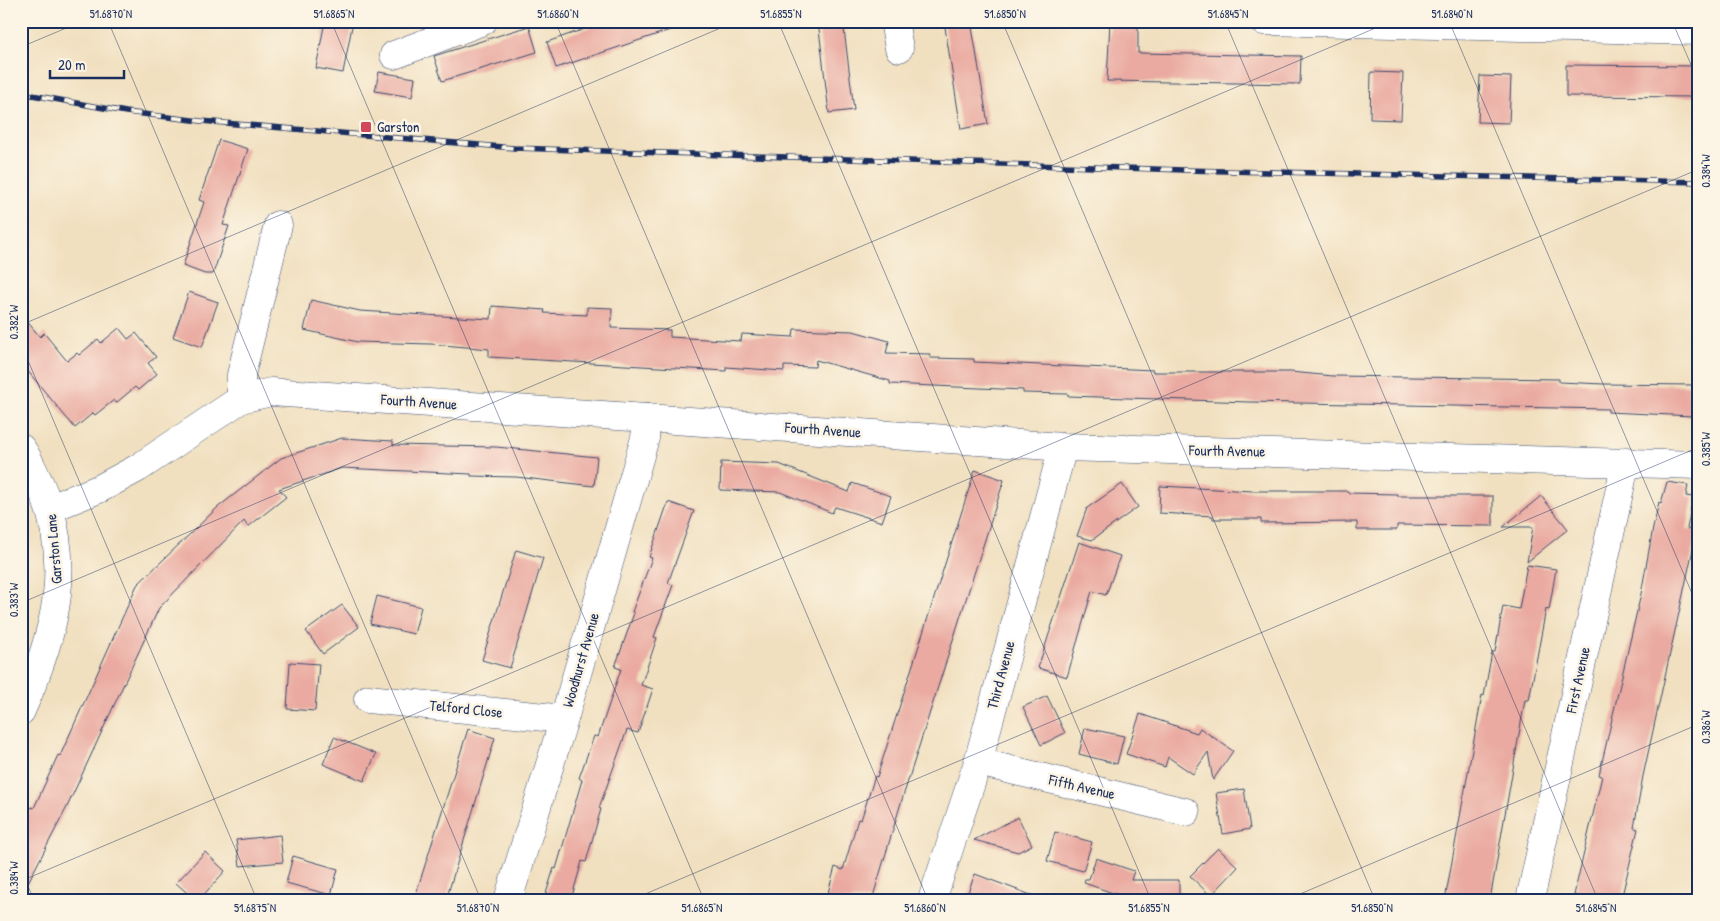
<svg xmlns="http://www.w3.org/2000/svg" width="1720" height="921" font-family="'Patrick Hand',sans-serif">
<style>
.building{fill:#eaaaa1}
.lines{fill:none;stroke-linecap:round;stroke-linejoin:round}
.minor-casing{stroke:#3b4a6d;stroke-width:29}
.minor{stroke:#fff;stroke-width:28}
.rail-casing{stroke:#1b2f5e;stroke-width:5.5}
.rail{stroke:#fcf5e5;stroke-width:4;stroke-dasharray:11;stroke-linecap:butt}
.ticks{fill:none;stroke:#1b2f5e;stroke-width:1;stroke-opacity:0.45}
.poi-dot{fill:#d1495b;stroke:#fcf5e5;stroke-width:2}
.labels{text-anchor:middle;stroke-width:5;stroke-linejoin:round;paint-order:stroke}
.poi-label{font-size:15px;fill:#1b2f5e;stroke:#fcf5e5;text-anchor:start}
.street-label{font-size:15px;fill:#1b2f5e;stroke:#fcf5e5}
.neatline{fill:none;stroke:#1b2f5e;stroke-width:2}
.ticks-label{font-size:12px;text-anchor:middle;fill:#1b2f5e}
</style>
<rect width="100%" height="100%" fill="#fcf5e5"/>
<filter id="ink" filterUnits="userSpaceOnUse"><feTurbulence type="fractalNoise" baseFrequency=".02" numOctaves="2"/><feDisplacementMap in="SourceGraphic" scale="10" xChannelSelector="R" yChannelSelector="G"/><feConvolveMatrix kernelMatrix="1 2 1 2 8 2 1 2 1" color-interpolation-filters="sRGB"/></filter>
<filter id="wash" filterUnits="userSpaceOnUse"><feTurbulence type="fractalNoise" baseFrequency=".0096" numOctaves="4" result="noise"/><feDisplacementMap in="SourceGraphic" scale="20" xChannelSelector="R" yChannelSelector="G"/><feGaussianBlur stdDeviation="1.12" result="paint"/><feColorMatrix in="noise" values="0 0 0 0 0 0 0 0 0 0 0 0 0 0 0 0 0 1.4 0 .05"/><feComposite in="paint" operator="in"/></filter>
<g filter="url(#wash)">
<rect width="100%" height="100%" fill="#f1e0c0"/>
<g id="blocks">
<g class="building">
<path d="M325,21H353L343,73L316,68Z"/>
<path d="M608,21H685V25L556,68L547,42Z"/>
<path d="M818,21H843L854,110L829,113Z"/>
<path d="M944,21H971L988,124L961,129Z"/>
<path d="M1110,21H1138V53L1301,56L1300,84L1107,81Z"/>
<path d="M529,26L537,52L442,81L434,56Z"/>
<path d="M1566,65L1699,66V97L1566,96Z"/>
<path d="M379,72L415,78L412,97L375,91Z"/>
<path d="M1371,72L1403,73L1401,120L1370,119Z"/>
<path d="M1480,76L1511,77L1509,123L1478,122Z"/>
<path d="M219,140L248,149L223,225L229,226L213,274H205L183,266L204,202L199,200Z"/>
<path d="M189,292L218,302L202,347L173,337Z"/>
<path d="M311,300L360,311L491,319L492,306L545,310L544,313L587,315V307L612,308L611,328L670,330V337L705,339L741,341L742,334L793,337L794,329L853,331L889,341L886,353L930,354V358L974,359V362L1153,370V372H1290L1333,376L1559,379V382L1604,384L1693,385V416L1608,412V409L1249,402L1068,396V394L1023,393V390L890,384V381L816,360L815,367L784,366V371L726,367V371L489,357V349L431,344L358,342L304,330Z"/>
<path d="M21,314L40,337L44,333L67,361L77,353L79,355L98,339L101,343L119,328L128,339L136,333L156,357L148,363L157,374L138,390L135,387L116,403L114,400L95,415L93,413L75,428L21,363Z"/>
<path d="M342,438L393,441V445L496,447L597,457L594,486L516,477L471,476V474L342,468L279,489L286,497L248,527L244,521L159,608L67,807L21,896V827L31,807L34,808L58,755L60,756L137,585L217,508L281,458Z"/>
<path d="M721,462L779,464L849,492L852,483L891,496L882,522L835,507L832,513L780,492L720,490Z"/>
<path d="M975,470L1004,480L900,806L872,900H826L835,867L843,870L858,819L861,820L875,776L877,777Z"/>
<path d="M1667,482L1688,485L1686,496L1693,497L1687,529L1697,531L1643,776L1634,828L1638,829L1621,900H1592L1574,895L1602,776L1599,775L1641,594L1653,528L1659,502L1661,503Z"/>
<path d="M1122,484L1138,507L1092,540L1077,536L1087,508Z"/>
<path d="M1160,486L1253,491H1348V493L1397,494V496H1493V526L1397,525V530H1357V522L1261,523V519H1213V516L1159,513Z"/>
<path d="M1541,496L1568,529L1527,562L1533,527H1503Z"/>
<path d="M668,502L694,511L668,583L673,585L654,637L657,638L641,685L653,689L638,733L627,730L599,808L601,809L586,862L582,861L571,900H544L554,868L556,869L582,780L579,778L594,736L598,737L621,669L615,667L634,613L632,612L652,558L649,557Z"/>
<path d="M1079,542L1120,556L1106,595L1092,591L1067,677L1038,668Z"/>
<path d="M516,550L543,558L510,668L482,660Z"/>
<path d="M1527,565L1556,569L1549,610L1546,609L1529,700H1525L1490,900H1445L1482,695L1484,696L1492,652H1495L1503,606L1519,609Z"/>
<path d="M377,596L421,607L414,634L370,624Z"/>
<path d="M342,605L359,627L323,654L306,631Z"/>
<path d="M290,662L319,664L315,711L287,709Z"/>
<path d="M1047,696L1065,733L1041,745L1023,707Z"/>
<path d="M1140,714L1197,733L1200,728L1233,751L1213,780L1208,752L1193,774L1168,757L1165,767L1126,754Z"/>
<path d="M1085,728L1124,736L1117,764L1079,754Z"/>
<path d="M468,729L495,738L446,900H414Z"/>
<path d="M334,737L376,754L364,781L323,764Z"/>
<path d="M1244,789L1250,829L1223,834L1216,793Z"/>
<path d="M1018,817L1032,845L1018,852L974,840Z"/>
<path d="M1055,832L1092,842L1083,871L1047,861Z"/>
<path d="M280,835L283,862L240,866L236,840Z"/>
<path d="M1218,848L1238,867L1211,896L1190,876Z"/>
<path d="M205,852L225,871L199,900H195L176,883Z"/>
<path d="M293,856L338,869L331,895L286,883Z"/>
<path d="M1096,858L1134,871L1131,880H1179V900H1133L1087,884L1084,883L1085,879H1089Z"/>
<path d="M975,874L1039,898L1038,900H965Z"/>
</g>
</g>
</g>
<g filter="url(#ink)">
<use href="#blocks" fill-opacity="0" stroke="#3b4a6d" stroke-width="1"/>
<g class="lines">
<defs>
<g id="minor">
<path d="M894,21L899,48"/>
<path d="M1264,21L1699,31"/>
<path d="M394,55L483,21"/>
<path d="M241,399V375L278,225"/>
<path d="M21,448C29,458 33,471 39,482C76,562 55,635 21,711"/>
<path d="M51,508L101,488L138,468L241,399L271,392L1063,447L1699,465"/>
<path d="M368,699L564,719"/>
<path d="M978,762L1186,812"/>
<path d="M508,900L564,719L645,438L647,418"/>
<path d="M932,900L978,762L1063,447"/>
<path d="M1530,900L1626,461"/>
</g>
</defs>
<use href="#minor" class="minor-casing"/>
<use href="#minor" class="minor"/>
<defs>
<path id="rail" d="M21,93L126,112L201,121L514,148L1184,170L1699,182"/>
</defs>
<use href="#rail" class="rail-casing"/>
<use href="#rail" class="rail"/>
</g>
</g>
<path class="ticks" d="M108,21L481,900M331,21L704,900M555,21L928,900M778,21L1151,900M1002,21L1375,900M1225,21L1598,900M1449,21L1699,610M1672,21L1699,83M21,47L83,21M21,325L737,21M21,344L257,900M21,603L1392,21M21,870L34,900M21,881L1699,169M631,900L1699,447M1286,900L1699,724"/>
<rect class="poi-dot" x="360" y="121" width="12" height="12" rx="2.5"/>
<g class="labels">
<g class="poi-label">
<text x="377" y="132">Garston</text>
</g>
<g class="street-label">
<text transform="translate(419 402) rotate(4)" y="5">Fourth Avenue</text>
<text transform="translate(823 430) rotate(4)" y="5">Fourth Avenue</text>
<text transform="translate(1227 451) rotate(1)" y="5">Fourth Avenue</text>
<text transform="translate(54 549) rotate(-95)" y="5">Garston Lane</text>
<text transform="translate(581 660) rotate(-74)" y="5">Woodhurst Avenue</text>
<text transform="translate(1001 675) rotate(-75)" y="5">Third Avenue</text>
<text transform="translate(1578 680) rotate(-78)" y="5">First Avenue</text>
<text transform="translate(466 709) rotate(6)" y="5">Telford Close</text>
<text transform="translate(1082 787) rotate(13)" y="5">Fifth Avenue</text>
</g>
</g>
<rect width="1720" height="921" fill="none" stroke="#fcf5e5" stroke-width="55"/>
<path d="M50 70v8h74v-8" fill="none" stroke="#1b2f5e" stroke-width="2.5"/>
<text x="58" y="70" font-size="15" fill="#1b2f5e" stroke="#fcf5e5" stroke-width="4" paint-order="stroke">20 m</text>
<rect x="28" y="28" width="1664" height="866" class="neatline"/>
<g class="ticks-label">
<text x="111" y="18">51.6870°N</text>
<text x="334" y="18">51.6865°N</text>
<text x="558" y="18">51.6860°N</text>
<text x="781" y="18">51.6855°N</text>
<text x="1005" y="18">51.6850°N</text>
<text x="1228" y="18">51.6845°N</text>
<text x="1452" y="18">51.6840°N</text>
<text transform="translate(1706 171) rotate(-90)" y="4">0.384°W</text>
<text transform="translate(14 322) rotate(-90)" y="4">0.382°W</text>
<text transform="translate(1706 449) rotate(-90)" y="4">0.385°W</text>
<text transform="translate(14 600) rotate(-90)" y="4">0.383°W</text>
<text transform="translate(1706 727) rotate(-90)" y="4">0.386°W</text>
<text transform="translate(14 878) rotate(-90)" y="4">0.384°W</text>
<text x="255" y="912">51.6875°N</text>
<text x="478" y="912">51.6870°N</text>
<text x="702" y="912">51.6865°N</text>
<text x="925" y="912">51.6860°N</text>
<text x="1149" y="912">51.6855°N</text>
<text x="1372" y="912">51.6850°N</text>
<text x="1596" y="912">51.6845°N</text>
</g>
</svg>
